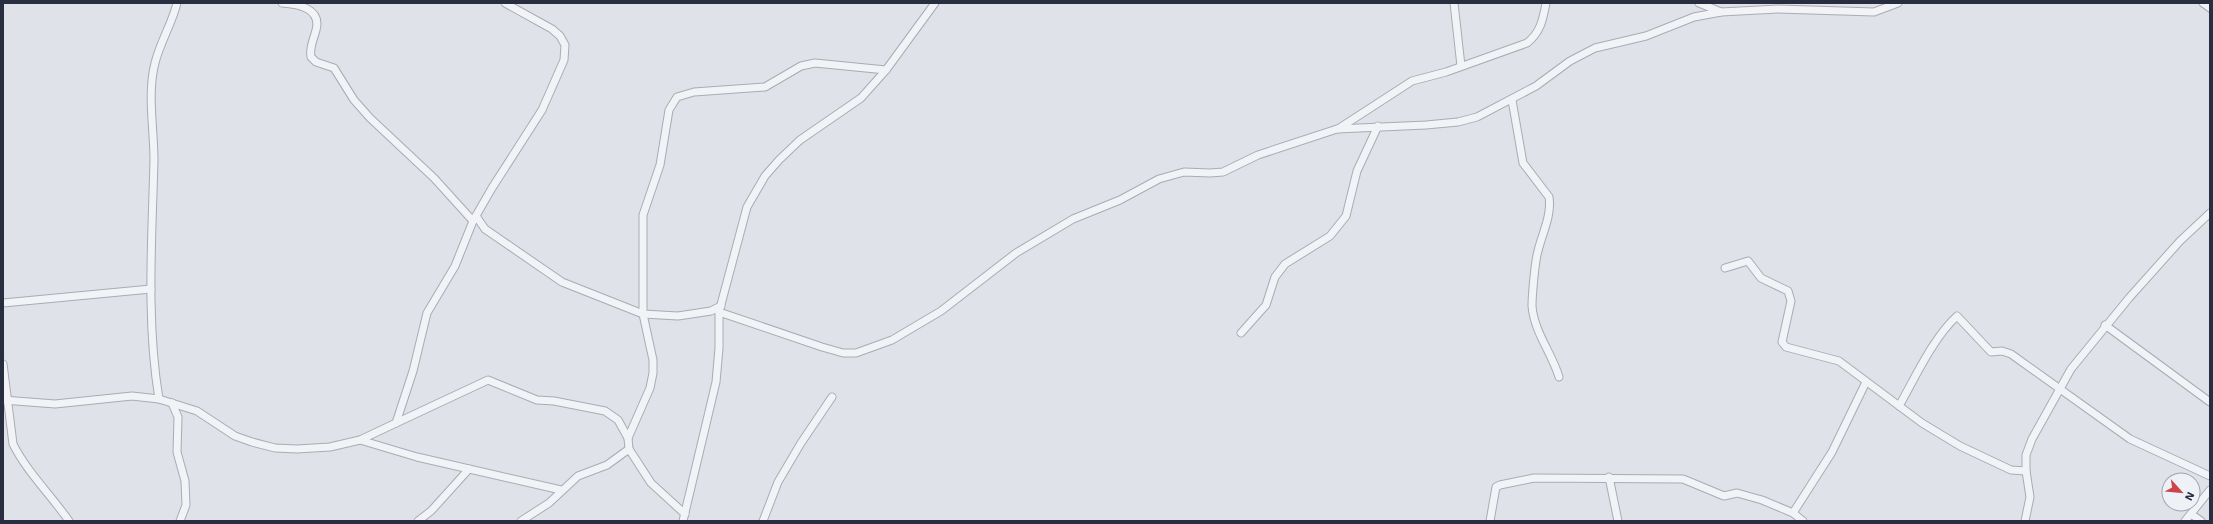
<svg xmlns="http://www.w3.org/2000/svg" width="2213" height="524" font-family="'Work Sans',sans-serif">
<style>
.lines{fill:none;stroke-linecap:round;stroke-linejoin:round}
.street-casing{stroke:#a8acb5;stroke-width:9}
.street{stroke:#f2f3f6;stroke-width:7}
</style>
<rect width="100%" height="100%" fill="#dfe2e8"/>
<g class="lines">
<defs>
<g id="street">
<path d="M282,3C297,4 322,8 316,30C314,39 309,47 311,57L316,62L334,68L354,100L370,118L434,178L473,221"/>
<path d="M1454,3L1461,66"/>
<path d="M1699,3L1721,12"/>
<path d="M2203,3L2210,8"/>
<path d="M1512,100L1523,163L1549,197C1552,215 1542,234 1538,251C1535,260 1532,296 1532,306C1534,332 1552,353 1559,377"/>
<path d="M1338,129L1412,81L1446,72L1527,43C1540,33 1543,20 1546,3"/>
<path d="M476,216L485,229L562,282L643,314L678,316L711,311L721,306"/>
<path d="M1725,268L1748,261L1761,278L1788,291L1791,301L1782,342L1786,347L1839,361L1922,423L1960,446L2011,470L2026,471"/>
<path d="M3,303L151,289"/>
<path d="M719,312L822,347L843,353H856L892,340L941,311L1016,253L1073,219L1120,200L1159,179L1184,172L1210,173L1223,172L1258,155L1337,129L1426,125L1458,122L1477,117L1536,86L1570,61L1595,48L1646,36L1694,17L1721,12L1778,9L1874,12L1898,3"/>
<path d="M2105,325L2210,402"/>
<path d="M1241,333L1266,305L1275,277L1285,264L1330,236L1346,216L1357,171L1378,126"/>
<path d="M3,364L13,444C27,472 51,495 69,521"/>
<path d="M159,399C146,320 152,240 154,160C154,128 147,94 155,63C160,42 172,24 177,3"/>
<path d="M3,400L55,404L132,396L159,399L197,411L235,436L252,442L275,448L297,449L330,447L360,440L396,423L413,371L427,313L455,266L473,221L492,188L542,110L564,60L565,45L560,36L552,29L505,3"/>
<path d="M172,403L178,417L177,452L185,481L186,505L180,521"/>
<path d="M1899,406C1915,378 1933,338 1957,316L1991,352L2002,351L2011,354L2130,439L2210,476"/>
<path d="M396,423L488,380L537,400L554,401L605,411L618,420L628,438"/>
<path d="M360,440L417,457L561,490"/>
<path d="M1609,477L1618,521"/>
<path d="M1793,513L1832,452L1866,382"/>
<path d="M685,514L651,483L629,449L628,438L650,388L653,373V360L643,314V215L660,165L669,110L677,97L694,92L765,87L801,66L815,63L886,70"/>
<path d="M2191,514L2201,521"/>
<path d="M418,521L431,511L469,469"/>
<path d="M521,521L549,503L578,476L607,465L629,449"/>
<path d="M683,521L716,382L719,348V312L747,207L765,176L779,160L800,140L861,98L886,70L935,3"/>
<path d="M763,521L778,482L801,443L832,397"/>
<path d="M1490,521L1496,487L1500,485L1534,478L1683,479L1724,496L1737,493L1762,500L1793,513L1803,521"/>
<path d="M2025,521L2030,497L2026,471V455L2032,439L2071,369L2129,298L2180,241L2210,213"/>
<path d="M2185,521L2210,490"/>
</g>
</defs>
<use href="#street" class="street-casing"/>
<use href="#street" class="street"/>
</g>
<rect width="2213" height="524" fill="none" stroke="#282e3f" stroke-width="8"/>
<g transform="translate(2181 492) rotate(117)"><circle r="19" fill="#eef1f6" stroke="#9fa3ad"/>
<path d="M0-3L7 15L0 10L-7 15Z" fill="#cc454b"/>
<text y="-6" font-size="11" font-weight="bold" text-anchor="middle" fill="#282e3f">N</text>
</g>
</svg>
